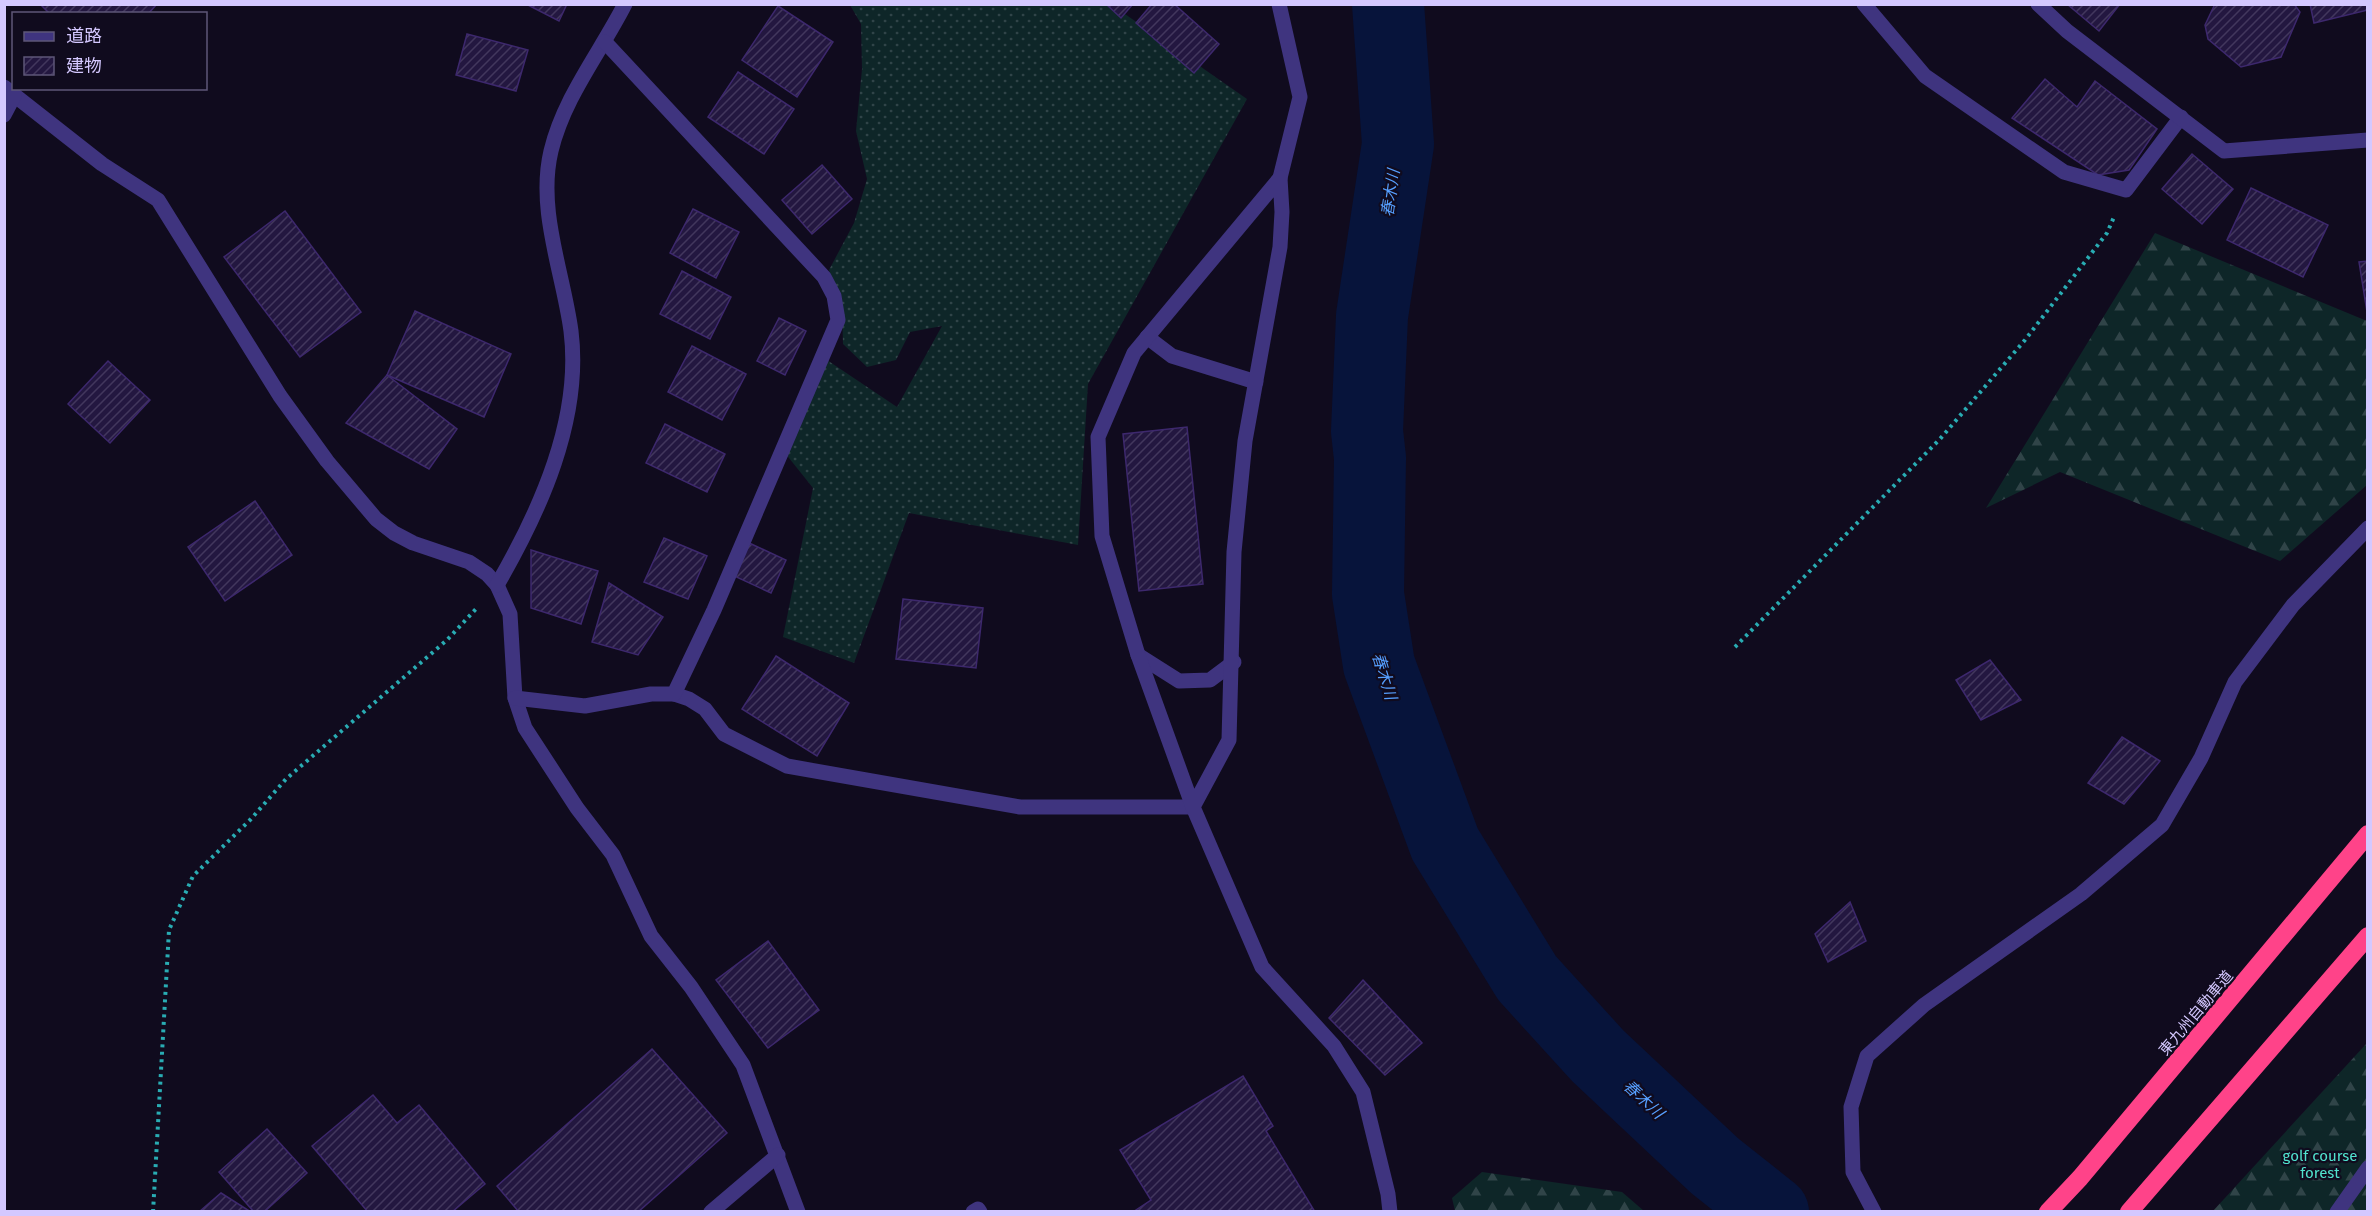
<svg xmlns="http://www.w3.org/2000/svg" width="2372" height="1216" font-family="'Fira Sans','Noto Sans JP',sans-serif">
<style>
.grass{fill:url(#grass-dots)}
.forest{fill:url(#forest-firs)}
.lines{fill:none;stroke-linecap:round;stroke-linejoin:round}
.river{stroke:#07143b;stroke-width:72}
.building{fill:url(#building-hatch);stroke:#3d286d;stroke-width:1.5}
.path{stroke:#29acb3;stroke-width:4;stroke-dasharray:3 4.5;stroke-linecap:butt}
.street{stroke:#3f347f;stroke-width:15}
.highway{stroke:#ff4389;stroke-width:18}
.labels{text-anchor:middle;stroke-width:4.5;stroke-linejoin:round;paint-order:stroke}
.street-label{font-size:15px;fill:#d4c8ff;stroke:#100b1e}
.park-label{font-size:15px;fill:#51e2ce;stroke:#100b1e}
.water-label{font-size:16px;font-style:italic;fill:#569fff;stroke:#100b1e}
</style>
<defs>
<pattern id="grass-dots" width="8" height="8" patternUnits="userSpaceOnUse" patternTransform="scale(1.5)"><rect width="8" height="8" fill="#0e2628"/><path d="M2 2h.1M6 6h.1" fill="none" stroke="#304448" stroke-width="1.8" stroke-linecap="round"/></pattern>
<pattern id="forest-firs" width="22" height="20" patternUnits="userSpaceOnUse" patternTransform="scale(1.5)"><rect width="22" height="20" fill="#0e2628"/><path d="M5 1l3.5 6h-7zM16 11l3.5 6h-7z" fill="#304448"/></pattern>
<pattern id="building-hatch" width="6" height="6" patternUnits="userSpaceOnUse" patternTransform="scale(1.5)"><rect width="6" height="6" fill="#231740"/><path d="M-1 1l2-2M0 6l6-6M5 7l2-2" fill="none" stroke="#42375d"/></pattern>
</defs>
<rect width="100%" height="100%" fill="#100b1e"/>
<path class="grass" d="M850,5H1112L1247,99L1088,384L1078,545L909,513L854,663L783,637L813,488L781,448L824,358L897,407L942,326L910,332L896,360L867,367L843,344L842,307L829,270L854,223L867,179L856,131L862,69L861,24Z"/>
<g class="forest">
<path d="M2155,233L2367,321V485L2280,561L2060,472L1986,508Z"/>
<path d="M2367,1043V1211H2213Z"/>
<path d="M1482,1172L1622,1192L1644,1211H1455L1452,1198Z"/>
</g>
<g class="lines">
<path class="river" d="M1388,4L1398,144L1372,316L1367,431L1370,458L1368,594L1379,665L1445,844L1527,978L1598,1056L1715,1166L1773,1212"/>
</g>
<g class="building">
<path d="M40,4H157L148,14H50Z"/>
<path d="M526,4H567L559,21Z"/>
<path d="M1106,4H1133L1121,18Z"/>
<path d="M1152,4H1174L1219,44L1194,73L1136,23Z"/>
<path d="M2067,4H2120L2099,31Z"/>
<path d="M2215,4H2294L2300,12L2281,57L2241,67L2208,39L2205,25Z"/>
<path d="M2310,4H2368V10L2314,23Z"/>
<path d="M778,6L833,42L797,97L742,60Z"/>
<path d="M467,34L528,50L516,91L456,75Z"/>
<path d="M738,72L794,109L764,154L708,117Z"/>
<path d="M2045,79L2077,107L2095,81L2157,129L2129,170L2098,175L2012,118Z"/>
<path d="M2192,154L2233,189L2202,224L2162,189Z"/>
<path d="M822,165L852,199L812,234L782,200Z"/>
<path d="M2251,188L2328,225L2303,277L2227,240Z"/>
<path d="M693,209L739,232L716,278L670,253Z"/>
<path d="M285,211L361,312L300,357L224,257Z"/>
<path d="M2368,261V312H2367L2359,262Z"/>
<path d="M682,271L731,297L710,339L660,314Z"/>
<path d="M415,311L511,354L484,417L387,375Z"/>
<path d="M779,318L806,331L785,375L757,361Z"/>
<path d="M692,346L746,374L722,420L668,392Z"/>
<path d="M108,361L150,400L110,443L68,404Z"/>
<path d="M387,375L457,429L429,469L346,423Z"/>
<path d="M665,424L725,454L707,492L646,463Z"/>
<path d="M1187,427L1203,584L1139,591L1123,434Z"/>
<path d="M255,501L292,555L225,601L188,547Z"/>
<path d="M664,538L707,556L688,599L644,582Z"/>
<path d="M747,542L786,560L771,593L732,575Z"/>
<path d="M531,550L598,571L581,624L531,608Z"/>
<path d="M609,583L663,617L638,655L592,642Z"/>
<path d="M903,599L983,608L976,668L896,659Z"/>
<path d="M776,656L849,703L817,756L742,709Z"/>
<path d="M1990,660L2021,700L1981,720L1956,680Z"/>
<path d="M2122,737L2160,761L2124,804L2088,783Z"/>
<path d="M1850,902L1866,941L1828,962L1815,934Z"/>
<path d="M768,941L819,1010L768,1048L716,980Z"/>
<path d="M1363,980L1422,1043L1385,1075L1329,1018Z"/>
<path d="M652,1049L727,1133L638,1212H519L497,1186Z"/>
<path d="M1243,1076L1273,1126L1266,1131L1315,1212H1133L1151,1200L1120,1150Z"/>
<path d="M373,1095L397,1123L419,1105L485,1184L452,1212H368L312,1146Z"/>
<path d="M267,1129L307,1173L264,1212H254L219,1172Z"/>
<path d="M221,1193L251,1212H199Z"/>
</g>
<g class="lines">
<g class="path">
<path d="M1735,647L1940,439L2025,340L2107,233L2114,217"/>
<path d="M153,1212L169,930L193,876L251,819L286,779L447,640L476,609"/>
</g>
<g class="street">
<path d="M1279,4L1300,97L1280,178"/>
<path d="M1864,4L1925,76L2064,172L2126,190L2181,117"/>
<path d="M2038,4L2067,31L2224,151L2368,140"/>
<path d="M4,87L102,164L158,200L280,396L327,461L376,519L394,533L413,543L469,562L487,574L497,585L510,614L515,698L525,728L577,808L613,855L651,936L691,987L743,1065L798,1212"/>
<path d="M4,115L14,96"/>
<path d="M1147,337L1172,356L1256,382"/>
<path d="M497,585C540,511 582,419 571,331C563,272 537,210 551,151C564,97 600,53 625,4"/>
<path d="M1138,655L1179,681L1210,680L1234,662"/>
<path d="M674,694L689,699L705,709L724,734L787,766L1020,807H1193"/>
<path d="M515,698L585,706L651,694H674L714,610L838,320L834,296L824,277L605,42"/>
<path d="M1193,807L1229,740L1234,552L1245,441L1280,247L1282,212L1280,178L1134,353L1098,437L1102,536L1138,655L1193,807L1262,967L1334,1046L1363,1092L1388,1194L1390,1212"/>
<path d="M711,1212L778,1155"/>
<path d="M973,1212L978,1209L980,1212"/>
<path d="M1874,1212L1853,1172L1851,1107L1867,1056L1924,1005L2081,894L2162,825L2201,758L2235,682L2293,605L2368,528"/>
<path d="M2337,1212L2368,1168"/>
</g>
<g class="highway">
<path d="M2048,1212L2080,1178L2368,834"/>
<path d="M2129,1212L2368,936"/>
</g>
</g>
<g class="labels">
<g class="street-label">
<text transform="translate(2196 1013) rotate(-50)" y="5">東九州自動車道</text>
</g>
<g class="park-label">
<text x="2320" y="1161">golf course<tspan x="2320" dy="17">forest</tspan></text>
</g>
<g class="water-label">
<text transform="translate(1390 193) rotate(-82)" y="6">春木川</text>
<text transform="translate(1385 676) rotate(73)" y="6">春木川</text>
<text transform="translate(1644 1099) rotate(43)" y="6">春木川</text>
</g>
</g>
<rect width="2372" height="1216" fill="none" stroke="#d4c8ff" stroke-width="12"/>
<rect x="12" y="12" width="195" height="78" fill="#100b1e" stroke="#5e5778" stroke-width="1.5"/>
<rect x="24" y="32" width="30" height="9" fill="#3f347f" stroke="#5e5778" stroke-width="1.5"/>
<text x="66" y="42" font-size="18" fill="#d4c8ff">道路</text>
<rect x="24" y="57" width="30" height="18" fill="url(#building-hatch)" stroke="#5e5778" stroke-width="1.5"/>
<text x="66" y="72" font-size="18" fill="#d4c8ff">建物</text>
</svg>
